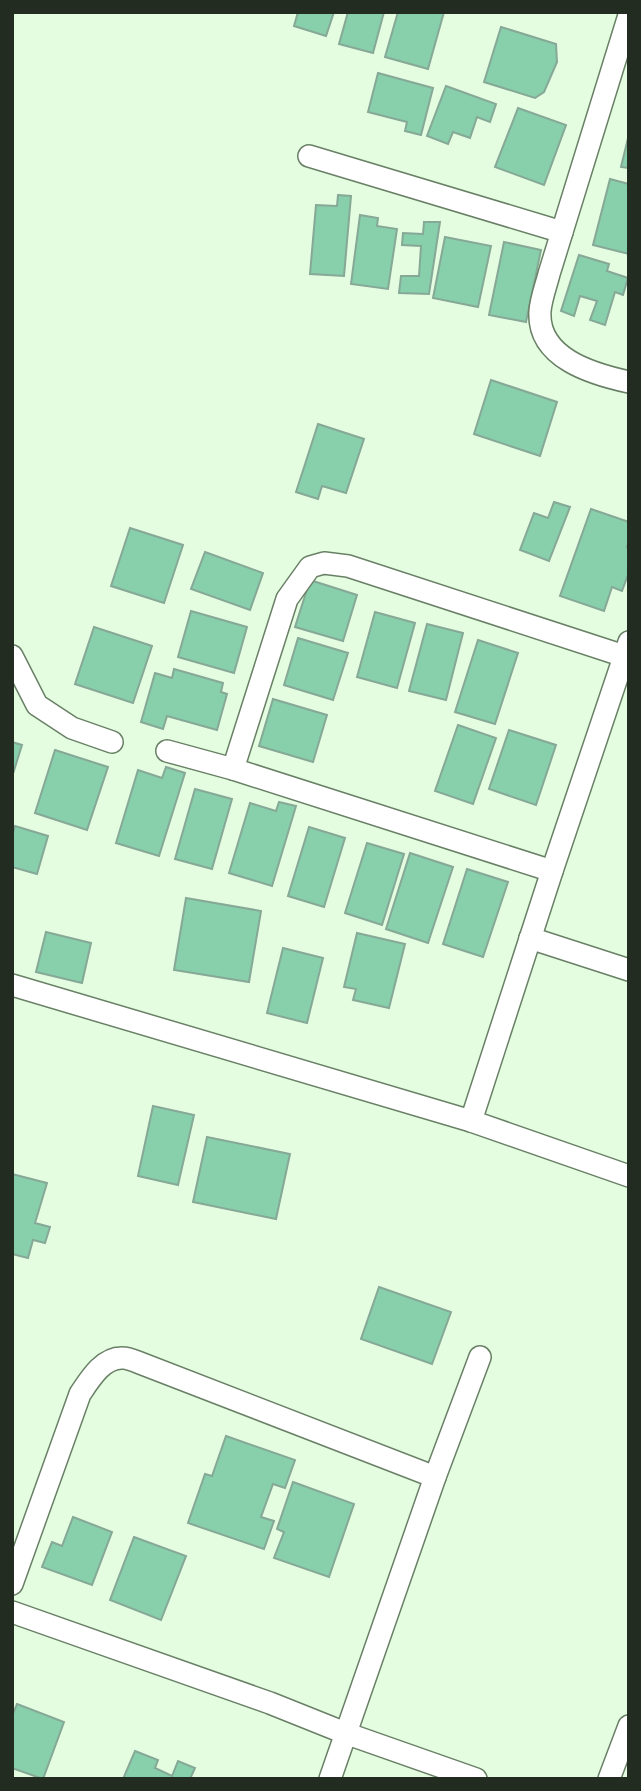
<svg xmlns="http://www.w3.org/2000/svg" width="641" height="1791" font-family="'Fira Sans Condensed',sans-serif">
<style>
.building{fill:#88cfab;stroke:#86a896;stroke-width:2}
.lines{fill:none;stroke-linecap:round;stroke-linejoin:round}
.minor-casing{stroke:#698066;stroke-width:24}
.minor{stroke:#fff;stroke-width:21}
</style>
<rect width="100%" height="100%" fill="#e4fde0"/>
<g class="building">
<path d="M298,12H334L326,36L294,26Z"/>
<path d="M348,12H384L373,53L339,44Z"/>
<path d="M398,12H444L428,69L385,57Z"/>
<path d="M501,27L556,44L557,62L544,92L535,98L484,82Z"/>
<path d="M378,73L433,88L421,135L405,131L407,122L368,112Z"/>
<path d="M446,86L496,104L490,122L477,117L470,138L453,132L448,144L427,136Z"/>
<path d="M518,108L566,125L544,185L495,167Z"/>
<path d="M629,134V168L621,167Z"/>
<path d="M610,179L629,184V254L593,245Z"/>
<path d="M338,195L351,196L344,276L310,274L316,205L337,206Z"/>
<path d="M360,215L378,218L377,226L397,229L388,289L351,284Z"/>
<path d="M424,222H440L429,294L399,293L401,276H419L421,246L402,245L403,233L423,234Z"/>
<path d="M445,237L491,246L478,307L433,298Z"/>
<path d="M504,242L541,250L526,322L489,315Z"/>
<path d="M579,255L609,264L607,271L628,278L623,295L615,292L605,325L590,320L597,301L580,296L574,316L561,311Z"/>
<path d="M491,380L557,402L540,456L474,434Z"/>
<path d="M318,424L364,439L346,493L322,486L318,499L296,492Z"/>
<path d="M554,502L570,507L549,561L520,550L534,513L548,518Z"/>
<path d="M591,509L629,522V541L627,547L629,548V572L622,591L612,587L604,611L560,596Z"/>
<path d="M130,528L183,545L164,603L111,586Z"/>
<path d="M205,552L263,573L250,610L191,589Z"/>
<path d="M310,580L357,595L343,641L295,627Z"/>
<path d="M191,611L247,627L234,673L178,657Z"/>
<path d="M375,612L415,623L397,688L357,677Z"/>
<path d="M427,624L463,633L446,700L409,691Z"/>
<path d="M94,627L152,646L133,703L75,684Z"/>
<path d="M298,638L348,653L333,700L284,685Z"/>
<path d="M478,640L518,653L495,724L455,712Z"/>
<path d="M174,669L223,683L221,692L227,694L217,730L167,716L163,729L141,722L155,673L172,678Z"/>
<path d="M273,699L327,715L313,762L259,746Z"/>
<path d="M458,725L496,738L473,804L435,791Z"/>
<path d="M509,730L556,745L536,805L489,789Z"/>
<path d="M12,742L22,745L12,777Z"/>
<path d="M55,750L108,767L87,830L35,813Z"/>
<path d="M166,767L185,773L159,856L116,843L138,770L162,778Z"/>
<path d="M195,789L232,799L212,869L175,859Z"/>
<path d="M279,802L296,806L272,886L229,873L250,803L276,811Z"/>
<path d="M15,826L48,836L37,874L12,867V836Z"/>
<path d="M309,827L345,838L324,907L288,896Z"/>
<path d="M367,843L404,854L382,925L345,913Z"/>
<path d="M410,853L453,867L428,943L386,929Z"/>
<path d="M467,869L508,882L483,957L443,944Z"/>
<path d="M186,898L261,911L249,982L174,970Z"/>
<path d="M46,932L91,943L82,983L36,972Z"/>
<path d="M357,933L405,944L389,1008L353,1000L356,989L344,987Z"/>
<path d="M283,948L323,958L307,1023L267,1013Z"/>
<path d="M153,1106L194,1115L178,1185L138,1176Z"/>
<path d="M207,1137L290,1154L276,1219L193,1202Z"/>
<path d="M12,1174L47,1183L35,1223L50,1227L45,1243L33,1240L28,1258L12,1254Z"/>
<path d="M379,1287L451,1312L432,1364L361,1339Z"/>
<path d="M226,1436L295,1460L285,1488L273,1484L261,1517L274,1521L264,1549L188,1523L205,1474L212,1476Z"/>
<path d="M293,1482L354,1504L329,1577L274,1558L284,1532L277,1529Z"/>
<path d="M73,1517L112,1532L92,1585L42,1567L52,1542L62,1546Z"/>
<path d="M134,1537L186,1556L161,1620L110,1600Z"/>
<path d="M17,1704L64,1722L43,1779L12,1768V1716Z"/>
<path d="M135,1751L158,1760L155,1768L172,1776L178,1761L195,1768L190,1779H123Z"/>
</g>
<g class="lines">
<defs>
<g id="minor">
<path d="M629,15L549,274C546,286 541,299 540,311C537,358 592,374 629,382"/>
<path d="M309,156L562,232"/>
<path d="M12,656L37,705L72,728L112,742"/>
<path d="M167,751L233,769L552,871"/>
<path d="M233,769L287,599L310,567L324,563L348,566L624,656"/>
<path d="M530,938L629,970"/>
<path d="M12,985L471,1121L629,1176"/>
<path d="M471,1121L552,871L629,642"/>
<path d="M12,1584L80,1394C90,1379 103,1357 123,1358C128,1358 135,1361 140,1363L435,1477"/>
<path d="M12,1612L270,1703L345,1733L476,1779"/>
<path d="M330,1779L435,1477L480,1357"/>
<path d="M609,1779L629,1726"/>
</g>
</defs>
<use href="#minor" class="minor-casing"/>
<use href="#minor" class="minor"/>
</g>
<rect width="641" height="1791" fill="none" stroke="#232c21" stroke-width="28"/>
</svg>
